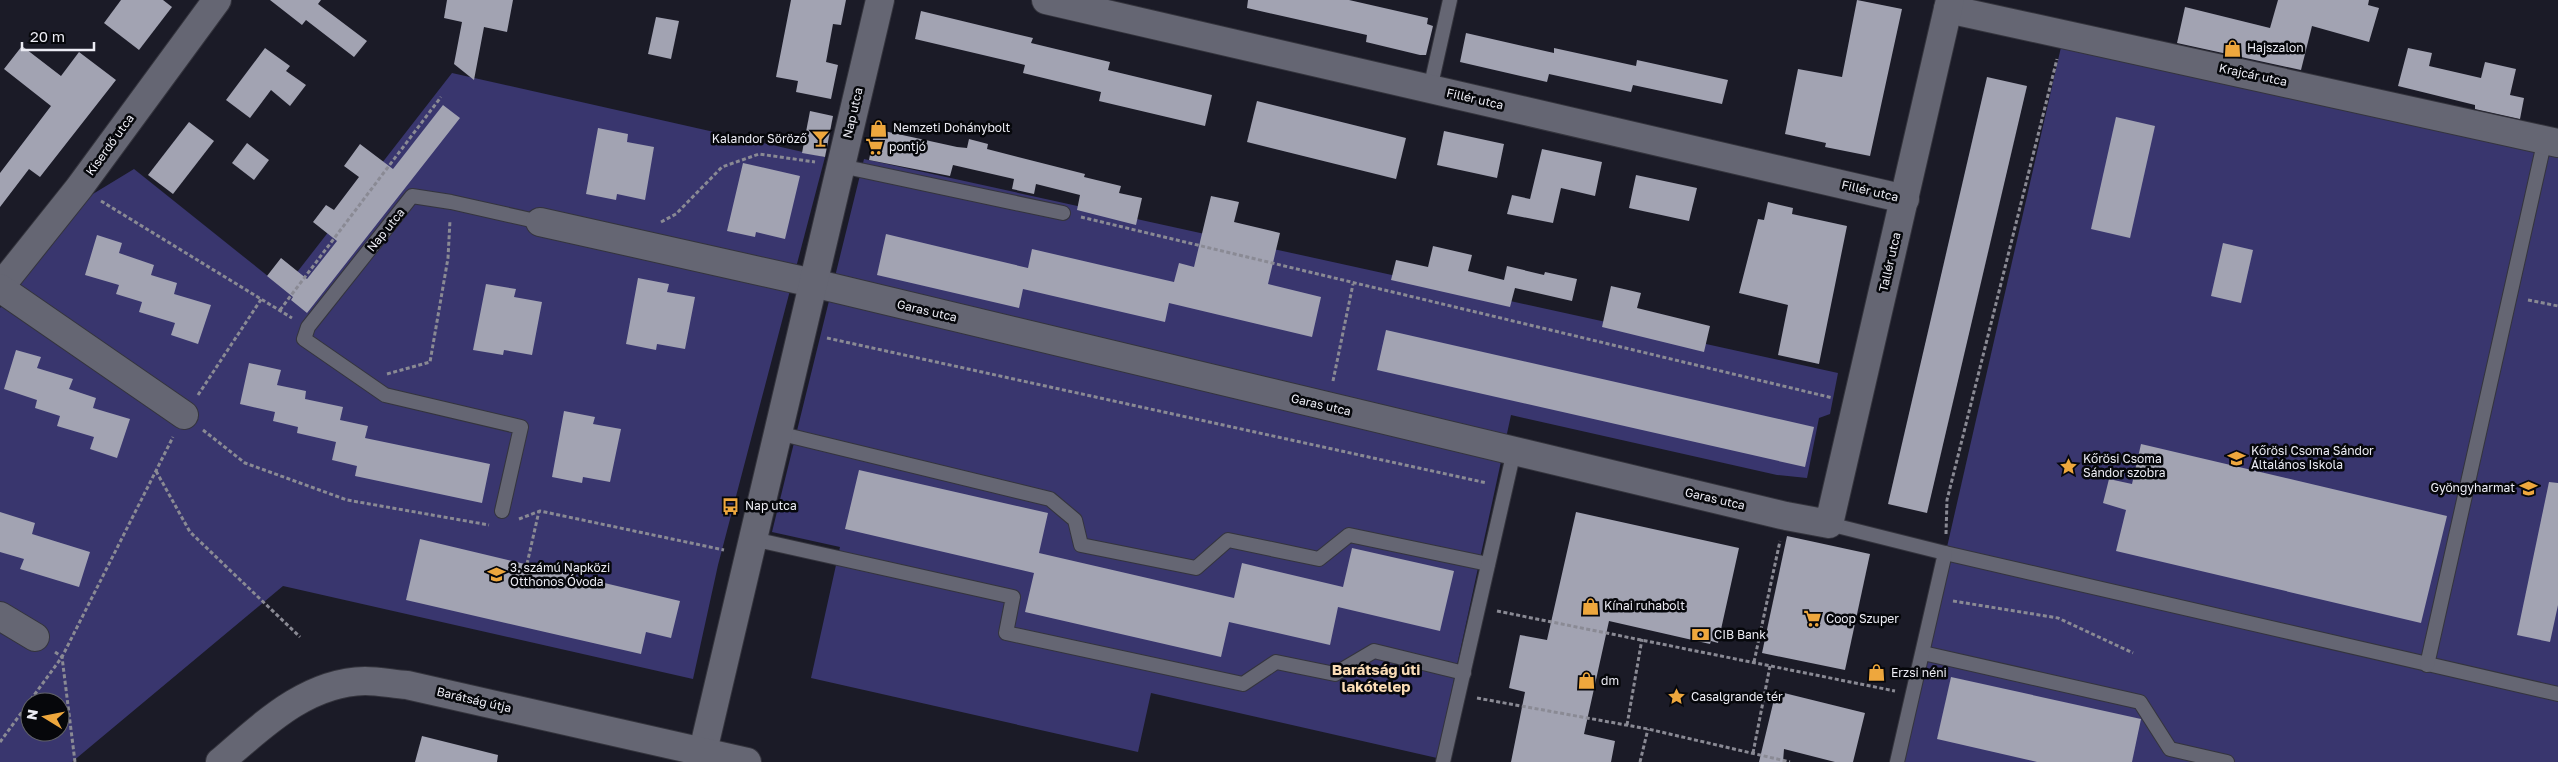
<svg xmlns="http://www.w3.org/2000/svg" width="2558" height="762" font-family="'Golos Text',sans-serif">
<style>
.green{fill:#39366e;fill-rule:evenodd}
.building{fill:#a2a3b2}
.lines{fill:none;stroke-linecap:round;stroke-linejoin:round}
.lane-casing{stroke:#34343d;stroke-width:16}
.street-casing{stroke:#34343d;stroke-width:30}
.path{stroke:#8a8a94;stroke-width:3;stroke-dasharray:4 2.5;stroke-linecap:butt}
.lane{stroke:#656673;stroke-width:14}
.street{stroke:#656673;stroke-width:28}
.labels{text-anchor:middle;stroke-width:5;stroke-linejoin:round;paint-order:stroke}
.poi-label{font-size:12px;fill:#ececf4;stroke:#06070b;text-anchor:start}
.street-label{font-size:12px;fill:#ececf4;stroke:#06070b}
.quarter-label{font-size:15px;font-weight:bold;fill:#fadcb6;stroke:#06070b}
</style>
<rect width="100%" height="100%" fill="#1b1b27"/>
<g class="green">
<path d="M2064,34L2558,143V762H1898Z"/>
<path d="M452,73L825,157L718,565L693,679L283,586L72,762H0V308L83,200L134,169L284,289ZM30,702H60V732H30Z"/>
<path d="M864,159L1838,373L1830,414L1819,418L1807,478L1777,475L1511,415L1437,758L1151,693L1138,752L811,678L840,547L772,532Z"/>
</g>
<g class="building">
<path d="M121,0H163L172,7L139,50L104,23Z"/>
<path d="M270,0H321L318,4L367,41L354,57L306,20L302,25Z"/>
<path d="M447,0H513L507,32L484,27L474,80L454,64L462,22L444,18Z"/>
<path d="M791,0H846L841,25L833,24L826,62L838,65L831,99L796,92L798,81L776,77Z"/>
<path d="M1248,0H1349L1428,18L1427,24L1433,26L1426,55H1420L1366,42L1367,35L1247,8Z"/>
<path d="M1857,0L1902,9L1870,156L1825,147L1826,143L1785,134L1798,69L1842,77Z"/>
<path d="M2278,0H2369L2368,5L2379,8L2369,42L2312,26L2301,70L2177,43L2185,7L2270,28Z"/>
<path d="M921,11L1033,38L1031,43L1110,62L1108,70L1212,95L1205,126L1099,101L1101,92L1023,73L1025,65L915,39Z"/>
<path d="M656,17L679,21L671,59L648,54Z"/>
<path d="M1466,33L1554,53V48L1636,66L1637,60L1728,80L1722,104L1633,85L1631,92L1549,74L1547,82L1460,62Z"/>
<path d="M22,46L61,76L79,52L116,80L40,177L29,169L0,207V173L51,106L4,69Z"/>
<path d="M265,48L290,66L286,71L306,85L290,106L271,90L250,118L226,100Z"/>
<path d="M2408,48L2432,53L2429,66L2481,78L2485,62L2516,69L2510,95L2524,98L2520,119L2475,109V105L2398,86Z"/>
<path d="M1987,77L2027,86L1927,513L1888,504Z"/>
<path d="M1257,101L1406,138L1396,179L1247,142Z"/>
<path d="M443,105L460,118L307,313L291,300L293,297L267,276L281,258L307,279L337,241L313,222L326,205L334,210L359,177L344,166L360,144L393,169Z"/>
<path d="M810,111L833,116L825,157L802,153Z"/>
<path d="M2116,117L2155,126L2130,238L2091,229Z"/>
<path d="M189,122L214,141L173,194L148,175Z"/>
<path d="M598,128L628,134L627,142L654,147L645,200L617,194L616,200L586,194Z"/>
<path d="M875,129L957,147L967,148L969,139L988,144L987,149L1085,174L1084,177L1121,186L1119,193L1142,198L1136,225L1077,210L1080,195L1036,184L1034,194L1012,189L1014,179L953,165L950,176L869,160Z"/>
<path d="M1444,131L1504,144L1497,178L1437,165Z"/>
<path d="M247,143L269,160L254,180L232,163Z"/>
<path d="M1542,149L1602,162L1595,196L1561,188L1553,223L1507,214L1512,195L1530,199Z"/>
<path d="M743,163L800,176L785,239L756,232L755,237L727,231Z"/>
<path d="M1636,175L1697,188L1689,221L1629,208Z"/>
<path d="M1211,196L1239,202L1234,222L1280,233L1268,284L1321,297L1312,337L1169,303L1165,322L1023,289L1019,308L877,275L886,234L1028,268L1032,249L1174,282L1179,263L1194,267Z"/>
<path d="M1768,202L1793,208L1792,214L1847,226L1819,364L1778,355L1788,305L1739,293L1758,219L1764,220Z"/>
<path d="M97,235L122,243L119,253L154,265L151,275L177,283L174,294L211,305L198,344L171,335L175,323L139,312L142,302L116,294L119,285L85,275Z"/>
<path d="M2223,243L2253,250L2241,303L2211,296Z"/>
<path d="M1433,246L1472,255L1468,271L1504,280L1507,266L1544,275L1545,272L1577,279L1572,301L1515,288L1510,307L1391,280L1396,260L1428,267Z"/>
<path d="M638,278L669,284L667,292L695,297L685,349L657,344L656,350L626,344Z"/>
<path d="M486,284L516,289L514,297L542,302L532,355L504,350L503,355L473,350Z"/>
<path d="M1611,286L1641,293L1637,308L1710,326L1704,352L1602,327Z"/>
<path d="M1386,330L1814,427L1805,467L1377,370Z"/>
<path d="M16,350L41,357L37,368L73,379L69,389L96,398L93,408L130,419L117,458L90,449L94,437L57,426L60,416L35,408L37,400L4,389Z"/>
<path d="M249,363L281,370L277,385L306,391L305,399L343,407L340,420L368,426L365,438L490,464L482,503L355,476L357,466L332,460L336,442L297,433L298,427L273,421L275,412L240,404Z"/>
<path d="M564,411L595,417L593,424L621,429L610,482L583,477L582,483L552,477Z"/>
<path d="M2141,444L2447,516L2421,623L2116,551L2126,510L2103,503L2109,479L2132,484Z"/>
<path d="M859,470L1048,513L1039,553L1234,598L1242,563L1343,587L1352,548L1454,571L1440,631L1338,607L1330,645L1229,622L1221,657L1025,612L1034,573L845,529Z"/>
<path d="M2549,482L2558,483V605L2550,642L2517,635Z"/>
<path d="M0,512L35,523L32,534L90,552L79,587L20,569L24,559L0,552Z"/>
<path d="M1576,512L1739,548L1718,643L1711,641L1710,644L1609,621L1584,734L1615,741L1611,762H1511L1525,692L1509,688L1520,635L1547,640Z"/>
<path d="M1787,536L1870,554L1845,670L1762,653Z"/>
<path d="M420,539L680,601L671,638L646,632L641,654L406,600Z"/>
<path d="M1951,677L2141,719L2132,762H2037L1937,739Z"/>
<path d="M1776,691L1865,713L1853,762H1835L1784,749L1783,762H1759Z"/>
<path d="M422,736L498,755L497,762H415Z"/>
</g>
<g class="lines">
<defs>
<g id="lane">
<path d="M1430,89L1450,0"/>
<path d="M841,166L1063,213"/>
<path d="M778,433L1050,499L1075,520L1081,545L1196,568L1228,540L1319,559L1349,535L1488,564"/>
<path d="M502,511L521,427L385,395L304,339L308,327L412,196L451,202L540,222"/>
<path d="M1829,524L1945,553L2558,694"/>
<path d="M753,539L1013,597L1006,633L1243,684L1276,662L1335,674L1374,651L1464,673"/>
<path d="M1923,653L2140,702L2170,749L2227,762"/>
<path d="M2427,665L2545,139"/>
<path d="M1443,762L1514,451"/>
<path d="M1897,762L1945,553"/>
</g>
<g id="street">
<path d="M1046,0L1905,199"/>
<path d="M1948,9L2558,143"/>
<path d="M540,222L813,283L1786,516L1829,524L1950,0"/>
<path d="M0,287L79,188L217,0"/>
<path d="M0,288L184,415"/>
<path d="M0,616L35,637"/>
<path d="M703,751L880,0"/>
<path d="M220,762C262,726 306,682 365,681C379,681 393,684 407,685L747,762"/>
</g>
</defs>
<use href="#lane" class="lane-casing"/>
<use href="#street" class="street-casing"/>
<g class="path">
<path d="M101,201L292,318"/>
<path d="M1081,217L1833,398"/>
<path d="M661,222L676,214L722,167L759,154L815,162"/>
<path d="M2528,300L2558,306"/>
<path d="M280,310L441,97"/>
<path d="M827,338L1487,483"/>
<path d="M387,374L430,362L448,258L450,220"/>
<path d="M1333,381L1353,284"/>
<path d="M198,395L262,298"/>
<path d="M203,430L245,463L347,500L489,525"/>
<path d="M156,471L190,532L300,637"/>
<path d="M519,519L540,511L724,550"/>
<path d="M1946,534L1947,500L2057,59"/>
<path d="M527,564L539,511"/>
<path d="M1953,601L2058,618L2133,653"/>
<path d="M1497,611L1895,691"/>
<path d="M55,652L62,657L75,762"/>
<path d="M1754,662L1780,541"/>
<path d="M1477,698L1648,729L1790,762"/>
<path d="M1627,725L1642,639"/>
<path d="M0,742L62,657L173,437"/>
<path d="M1753,753L1770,666"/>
<path d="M1640,762L1648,729"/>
</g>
<use href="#lane" class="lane"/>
<use href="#street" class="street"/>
</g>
<defs>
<symbol id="shop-bare" viewBox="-9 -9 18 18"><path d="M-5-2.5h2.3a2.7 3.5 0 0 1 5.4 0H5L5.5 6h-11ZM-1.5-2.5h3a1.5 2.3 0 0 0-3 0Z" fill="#eea73d" stroke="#06070b" stroke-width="2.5" paint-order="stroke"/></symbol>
<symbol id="bar-bare" viewBox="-9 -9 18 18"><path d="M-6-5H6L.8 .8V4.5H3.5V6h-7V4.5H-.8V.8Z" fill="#eea73d" stroke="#06070b" stroke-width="2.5" paint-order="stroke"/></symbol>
<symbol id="supermarket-bare" viewBox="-9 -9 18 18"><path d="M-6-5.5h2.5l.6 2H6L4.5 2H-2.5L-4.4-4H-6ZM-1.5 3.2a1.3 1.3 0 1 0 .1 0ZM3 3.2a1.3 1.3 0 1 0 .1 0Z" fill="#eea73d" stroke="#06070b" stroke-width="2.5" paint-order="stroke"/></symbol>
<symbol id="school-bare" viewBox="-9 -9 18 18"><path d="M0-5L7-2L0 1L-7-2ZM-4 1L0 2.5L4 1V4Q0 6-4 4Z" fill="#eea73d" stroke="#06070b" stroke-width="2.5" paint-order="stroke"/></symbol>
<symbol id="sight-bare" viewBox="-9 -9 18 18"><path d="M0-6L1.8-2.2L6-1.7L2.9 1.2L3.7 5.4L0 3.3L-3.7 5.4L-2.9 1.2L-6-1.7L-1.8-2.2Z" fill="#eea73d" stroke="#06070b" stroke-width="2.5" paint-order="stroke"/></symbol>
<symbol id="bus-bare" viewBox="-9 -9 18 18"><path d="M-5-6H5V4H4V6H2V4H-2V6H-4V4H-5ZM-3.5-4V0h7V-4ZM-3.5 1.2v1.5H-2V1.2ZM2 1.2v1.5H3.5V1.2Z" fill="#eea73d" stroke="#06070b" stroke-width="2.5" paint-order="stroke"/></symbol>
<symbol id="bank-bare" viewBox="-9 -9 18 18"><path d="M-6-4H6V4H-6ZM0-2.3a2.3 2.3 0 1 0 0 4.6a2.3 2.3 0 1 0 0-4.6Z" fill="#eea73d" stroke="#06070b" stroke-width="2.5" paint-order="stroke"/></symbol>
</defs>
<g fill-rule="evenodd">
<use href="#shop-bare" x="2220" y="36" width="25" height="25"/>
<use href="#shop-bare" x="866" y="116" width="25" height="25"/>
<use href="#bar-bare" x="808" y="126" width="25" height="25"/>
<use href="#supermarket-bare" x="862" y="134" width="25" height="25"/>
<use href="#school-bare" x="2224" y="446" width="25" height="25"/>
<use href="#sight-bare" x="2056" y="454" width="25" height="25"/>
<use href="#school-bare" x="2516" y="476" width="25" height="25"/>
<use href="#bus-bare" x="718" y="494" width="25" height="25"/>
<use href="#school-bare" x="484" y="562" width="25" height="25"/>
<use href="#shop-bare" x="1578" y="594" width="25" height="25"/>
<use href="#supermarket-bare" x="1800" y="606" width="25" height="25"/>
<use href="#bank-bare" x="1688" y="622" width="25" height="25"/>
<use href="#shop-bare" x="1864" y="660" width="25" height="25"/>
<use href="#shop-bare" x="1574" y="668" width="25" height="25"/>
<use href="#sight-bare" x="1664" y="684" width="25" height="25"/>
</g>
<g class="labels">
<g class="poi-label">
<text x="2247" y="52">Hajszalon</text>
<text x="893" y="132">Nemzeti Dohánybolt</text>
<text x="807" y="143" text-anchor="end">Kalandor Söröző</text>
<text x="889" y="151">pontjó</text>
<text x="2251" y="455">Kőrösi Csoma Sándor<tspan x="2251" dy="14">Általános Iskola</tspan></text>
<text x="2083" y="463">Kőrösi Csoma<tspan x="2083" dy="14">Sándor szobra</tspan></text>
<text x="2515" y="492" text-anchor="end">Gyöngyharmat</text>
<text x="745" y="510">Nap utca</text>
<text x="510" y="572">3. számú Napközi<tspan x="510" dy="14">Otthonos Óvoda</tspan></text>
<text x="1604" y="610">Kínai ruhabolt</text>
<text x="1826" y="623">Coop Szuper</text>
<text x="1714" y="639">CIB Bank</text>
<text x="1891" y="677">Erzsi néni</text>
<text x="1601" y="685">dm</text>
<text x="1691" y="701">Casalgrande tér</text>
</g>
<g class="street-label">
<text transform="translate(2253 75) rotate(12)" y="4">Krajcár utca</text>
<text transform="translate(1475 99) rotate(13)" y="4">Fillér utca</text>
<text transform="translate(853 113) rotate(-77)" y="4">Nap utca</text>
<text transform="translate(110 145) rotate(-54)" y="4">Kiserdő utca</text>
<text transform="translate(1870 191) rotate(13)" y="4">Fillér utca</text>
<text transform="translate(386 230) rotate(-51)" y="4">Nap utca</text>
<text transform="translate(1890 262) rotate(-77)" y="4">Tallér utca</text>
<text transform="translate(927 311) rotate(13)" y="4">Garas utca</text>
<text transform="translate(1321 405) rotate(13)" y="4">Garas utca</text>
<text transform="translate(1715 499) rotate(13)" y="4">Garas utca</text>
<text transform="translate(474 700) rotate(13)" y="4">Barátság útja</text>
</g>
<g class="quarter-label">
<text x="1376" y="675">Barátság úti<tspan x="1376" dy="17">lakótelep</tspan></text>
</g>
</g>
<g transform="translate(45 717) rotate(280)"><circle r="24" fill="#06070b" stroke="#626368"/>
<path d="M0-4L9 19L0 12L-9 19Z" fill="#eea73d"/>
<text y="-8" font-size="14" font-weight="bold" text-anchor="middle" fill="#ececf4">N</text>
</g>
<path d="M22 42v8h72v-8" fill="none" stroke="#ececf4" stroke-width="2.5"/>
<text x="30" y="42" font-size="15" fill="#ececf4" stroke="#06070b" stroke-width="4" paint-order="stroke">20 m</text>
</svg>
